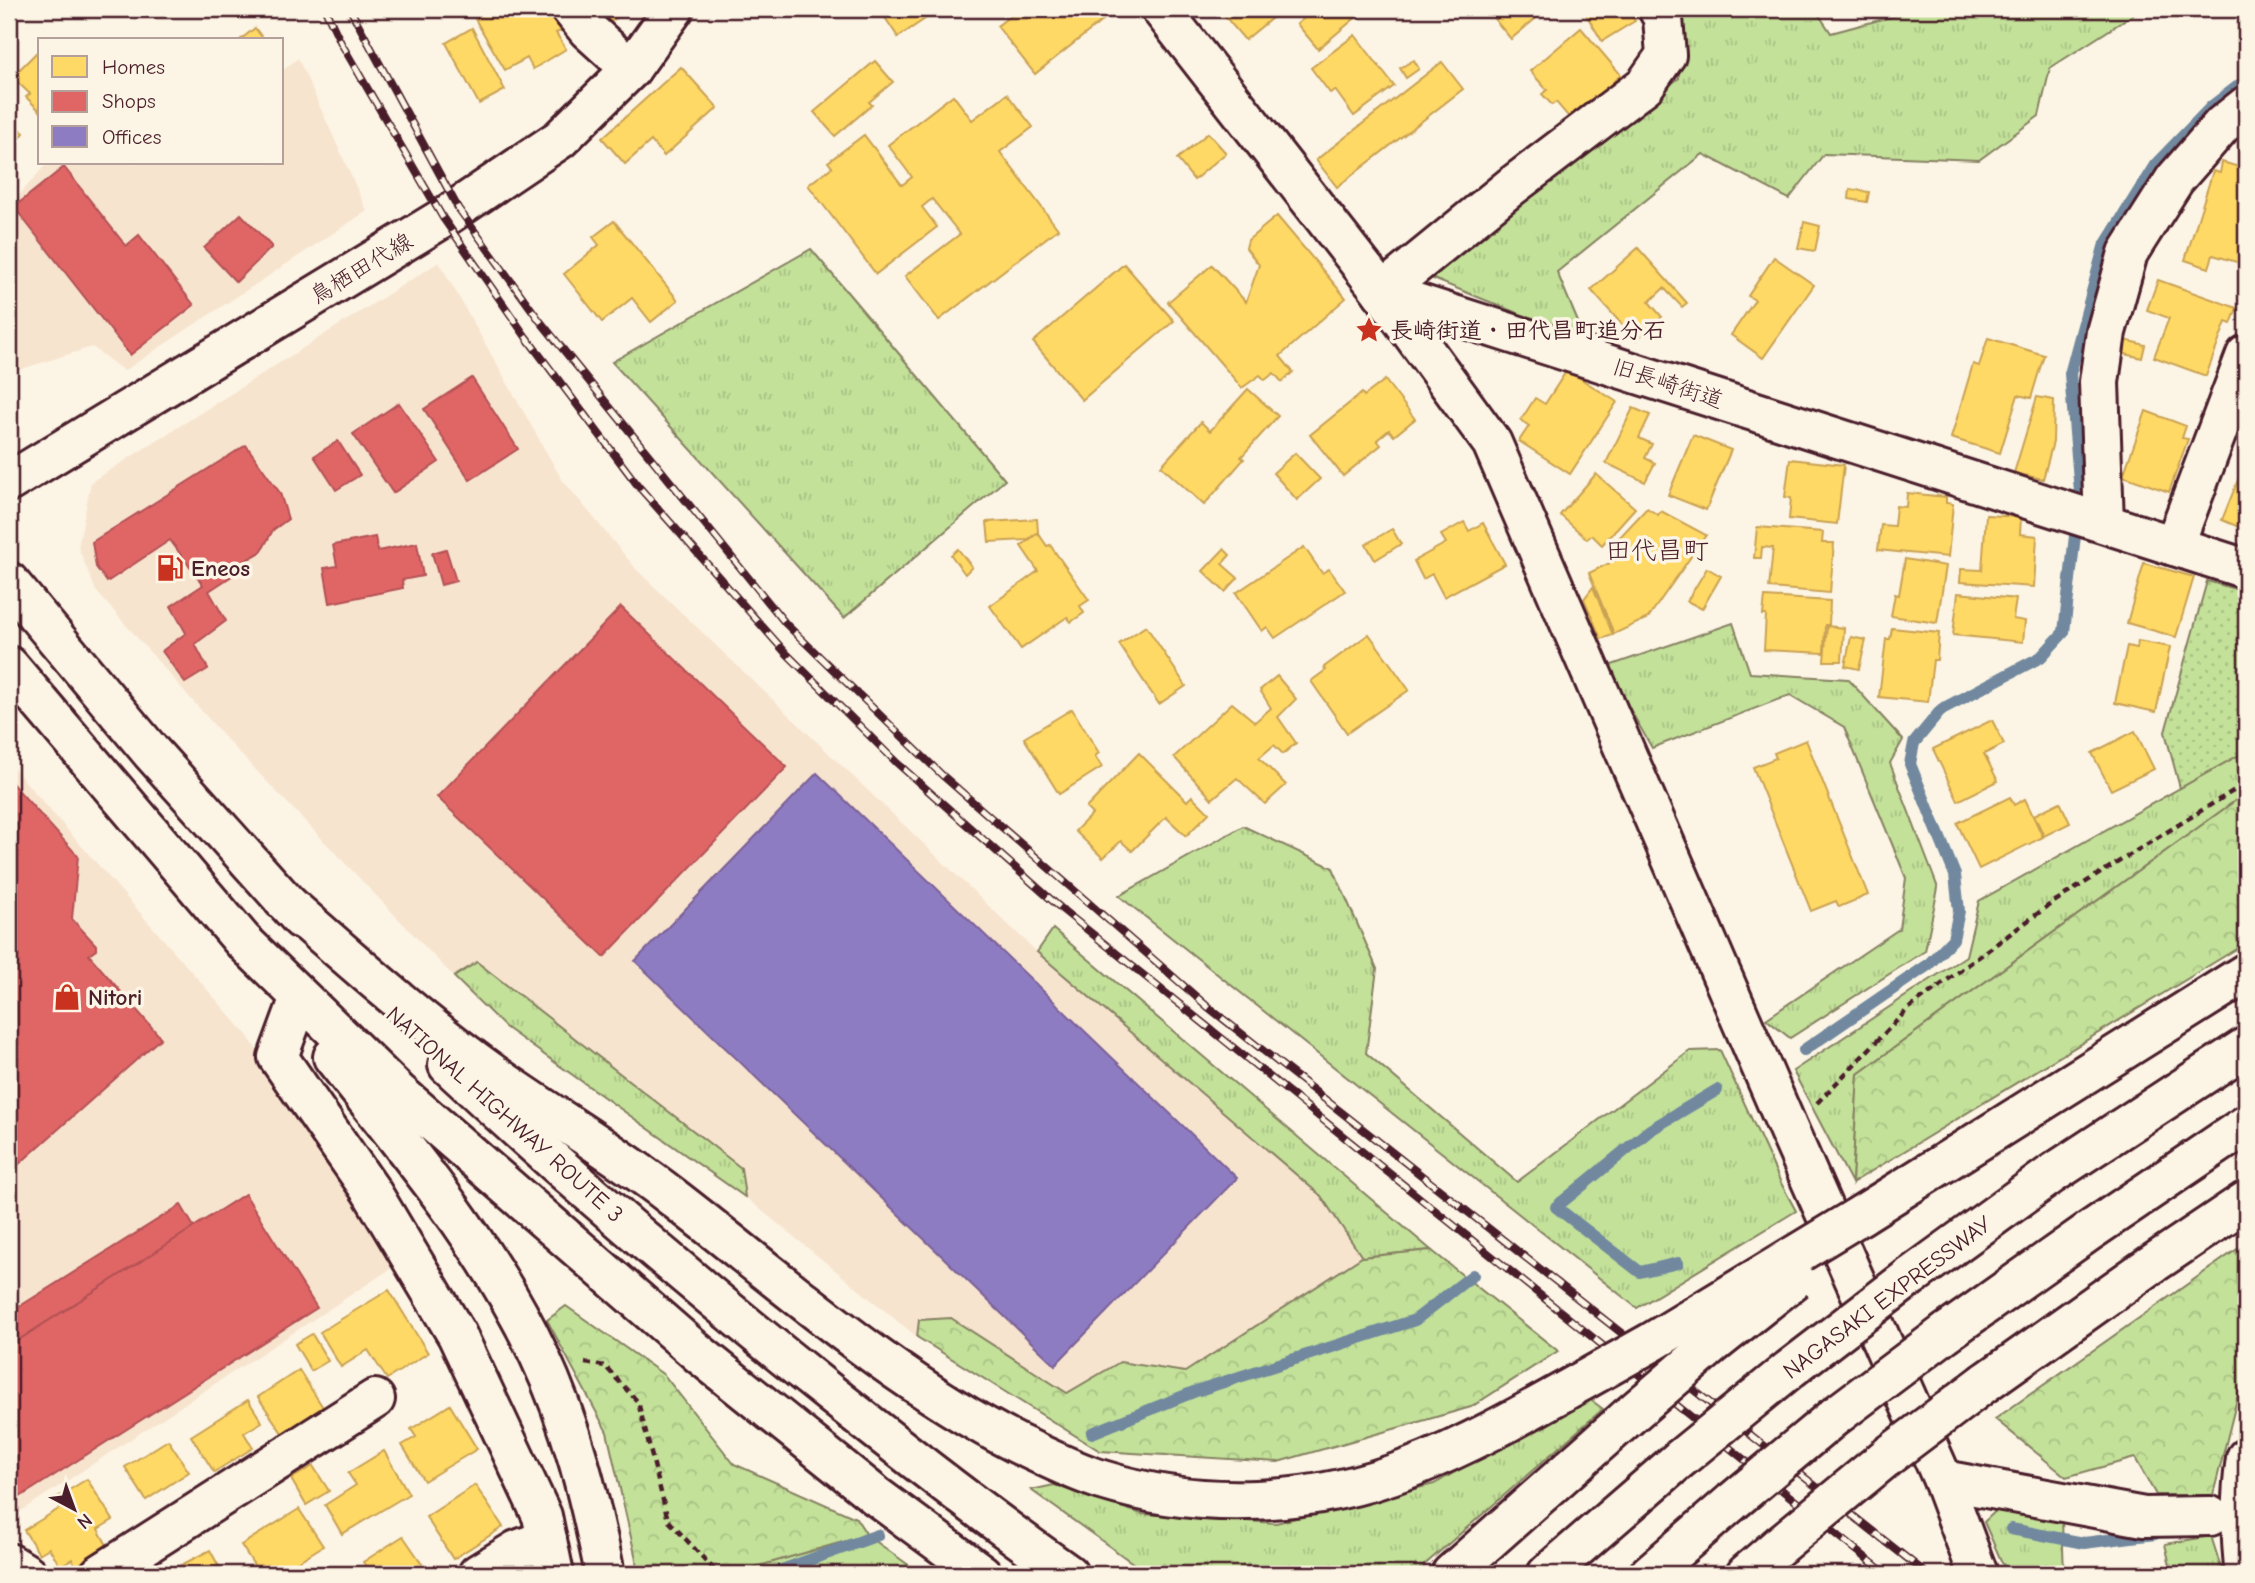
<svg xmlns="http://www.w3.org/2000/svg" width="2255" height="1583" font-family="'Comic Neue','Klee One',sans-serif">
<style>
.built{fill:#f7e4cf}
.grass{fill:url(#grass-tufts);stroke:#868062;stroke-width:2}
.forest{fill:url(#forest-crowns);stroke:#868062;stroke-width:2}
.garden{fill:url(#garden-dots);stroke:#868062;stroke-width:2}
.homes{fill:#ffd966;stroke:#c9a154;stroke-width:2}
.shops{fill:#e06666;stroke:#b35154;stroke-width:2}
.offices{fill:#8e7cc3;stroke:#7a6095;stroke-width:2}
.lines{fill:none;stroke-linecap:round;stroke-linejoin:round}
.stream{stroke:#71889f;stroke-width:12}
.minor-casing{stroke:#4a1f2b;stroke-width:44}
.major-casing{stroke:#4a1f2b;stroke-width:44}
.highway-casing{stroke:#4a1f2b;stroke-width:44}
.path{stroke:#4a1f2b;stroke-width:4.5;stroke-dasharray:7 5;stroke-linecap:butt}
.minor{stroke:#fcf5e5;stroke-width:38}
.major{stroke:#fcf5e5;stroke-width:38}
.highway{stroke:#fcf5e5;stroke-width:38}
.rail-casing{stroke:#4a1f2b;stroke-width:8}
.rail{stroke:#fcf5e5;stroke-width:5;stroke-dasharray:16;stroke-linecap:butt}
.highway-bridge-casing{stroke:#4a1f2b;stroke-width:44;stroke-linecap:butt}
.highway-bridge{stroke:#fcf5e5;stroke-width:38}
.labels{text-anchor:middle;stroke-width:7;stroke-linejoin:round;paint-order:stroke}
.street-label{font-size:23px;fill:#4a1f2b;stroke:#fcf5e5}
.poi-label{font-size:23px;font-weight:bold;fill:#4a1f2b;stroke:#fcf5e5;text-anchor:start}
.quarter-label{font-size:26px;fill:#4a1f2b;stroke:#fcf5e5}
</style>
<defs>
<pattern id="grass-tufts" width="24" height="20" patternUnits="userSpaceOnUse" patternTransform="scale(1.75)"><rect width="24" height="20" fill="#c3e199"/><path d="M3 7l-1-3M5 7V3M7 7l1-3M15 17l-1-3M17 17v-4M19 17l1-3" fill="none" stroke="#a9c184"/></pattern>
<pattern id="forest-crowns" width="20" height="18" patternUnits="userSpaceOnUse" patternTransform="scale(1.75)"><rect width="20" height="18" fill="#c3e199"/><path d="M2 6a3 3 0 1 1 6 0M12 15a3 3 0 1 1 6 0" fill="none" stroke="#a9c184"/></pattern>
<pattern id="garden-dots" width="8" height="8" patternUnits="userSpaceOnUse" patternTransform="scale(1.75)"><rect width="8" height="8" fill="#c3e199"/><path d="M2 2h.1M6 6h.1" fill="none" stroke="#a9c184" stroke-width="1.8" stroke-linecap="round"/></pattern>
</defs>
<rect width="100%" height="100%" fill="#fcf5e5"/>
<filter id="ink" filterUnits="userSpaceOnUse"><feTurbulence type="fractalNoise" baseFrequency=".0143" numOctaves="2"/><feDisplacementMap in="SourceGraphic" scale="14" xChannelSelector="R" yChannelSelector="G"/><feConvolveMatrix kernelMatrix="1 2 1 2 8 2 1 2 1" color-interpolation-filters="sRGB"/></filter>
<g filter="url(#ink)">
<g class="built">
<path d="M298,58L367,211L124,371L92,347L9,373V207L47,163H282V71Z"/>
<path d="M439,262L561,478L637,570L1037,952L1321,1196L1362,1257L1185,1372L1120,1363L1067,1393L951,1318L919,1320L917,1337L745,1197L505,1027L454,977L228,741L96,591L78,547L91,482Z"/>
<path d="M9,763L248,1036L395,1266L9,1519Z"/>
</g>
<g class="grass">
<path d="M1691,9H1815L1831,33L1920,9H2142L2050,68L2039,116L1979,160L1824,154L1789,199L1703,154L1557,272L1586,341L1421,274L1679,78L1675,31Z"/>
<path d="M811,249L1005,480L844,618L612,362Z"/>
<path d="M1733,623L1750,673L1848,679L1903,740L1890,763L1938,888L1925,951L1790,1038L1766,1019L1899,929L1906,878L1844,727L1790,695L1652,748L1606,667Z"/>
<path d="M2246,751V793L1858,1074L1852,1183L1793,1071L1966,956L1979,901Z"/>
<path d="M1243,826L1333,868L1377,969L1366,1053L1517,1182L1690,1051L1720,1050L1781,1183L1796,1211L1637,1308L1119,896Z"/>
<path d="M1053,929L1431,1250L1362,1257L1321,1196L1037,952Z"/>
<path d="M477,962L741,1168L745,1197L505,1027L454,977Z"/>
<path d="M1587,1397L1603,1409L1414,1574H1148L1031,1490L1054,1485L1142,1514L1276,1523L1434,1484Z"/>
<path d="M2003,1504L2062,1520L2064,1574H2007L1984,1522Z"/>
<path d="M867,1535L921,1574H750L755,1567Z"/>
<path d="M2211,1536L2223,1574H2172L2165,1544Z"/>
</g>
<g class="forest">
<path d="M2246,793V943L1852,1183L1858,1074Z"/>
<path d="M2246,1243V1377L2240,1387L2213,1495H2156L2135,1458L2066,1477L1995,1419Z"/>
<path d="M1431,1250L1558,1351L1471,1407L1278,1462L1100,1451L917,1337L919,1320L951,1318L1067,1393L1120,1362L1185,1372L1362,1257Z"/>
<path d="M566,1306L664,1375L734,1464L856,1518L867,1535L755,1567L750,1574H637L636,1559L607,1432L547,1320Z"/>
</g>
<path class="garden" d="M2207,581L2246,592V751L2180,788L2165,732Z"/>
<g class="homes">
<path d="M492,9H550L563,30L556,33L566,49L533,69L527,58L505,70L475,19Z"/>
<path d="M595,9H629L606,25Z"/>
<path d="M894,9H922L928,17L898,37L884,16Z"/>
<path d="M1019,9H1117L1035,74L997,26Z"/>
<path d="M1227,9H1283L1245,40L1222,13Z"/>
<path d="M1308,9H1366L1318,49L1297,24L1310,13Z"/>
<path d="M1509,9H1547L1511,39L1495,20Z"/>
<path d="M1589,9H1628L1635,21L1602,41L1584,11Z"/>
<path d="M255,28L264,40H240Z"/>
<path d="M472,28L505,90L479,104L446,43Z"/>
<path d="M1581,28L1621,75L1614,81L1618,86L1572,121L1556,102L1552,105L1542,94L1547,90L1530,71Z"/>
<path d="M1355,35L1394,86L1354,116L1335,90L1330,93L1311,68Z"/>
<path d="M40,49V111L26,97L30,94L12,77Z"/>
<path d="M1414,60L1419,69L1406,78L1400,68Z"/>
<path d="M875,61L893,82L869,102L872,105L835,136L814,112Z"/>
<path d="M1442,62L1463,89L1337,187L1316,160Z"/>
<path d="M681,67L718,108L664,156L651,141L625,164L602,138Z"/>
<path d="M1007,94L1033,127L1000,152L1058,229L939,320L905,276L960,234L932,199L922,207L937,227L876,274L808,185L832,167L828,162L864,135L902,185L912,177L888,145L953,95L972,120Z"/>
<path d="M9,121L24,133L9,152Z"/>
<path d="M1208,133L1226,153L1194,180L1177,159Z"/>
<path d="M2222,162L2246,169L2243,181L2246,182V206L2244,215L2246,216V245L2240,263L2213,255L2209,268L2185,260L2213,171L2220,173Z"/>
<path d="M1850,189L1869,192L1867,202L1849,199Z"/>
<path d="M1277,216L1346,298L1280,356L1293,372L1282,382L1274,373L1265,380L1260,375L1242,388L1168,302L1212,265L1246,302L1259,265L1246,248L1248,240Z"/>
<path d="M614,221L678,300L651,322L632,298L602,322L564,274L599,245L593,237Z"/>
<path d="M1804,222L1820,226L1815,251L1798,248Z"/>
<path d="M1638,248L1687,303L1682,307L1664,288L1649,302L1662,317L1636,340L1591,290Z"/>
<path d="M1774,257L1814,285L1763,358L1731,335L1755,300L1748,296Z"/>
<path d="M1124,264L1174,321L1082,400L1033,342Z"/>
<path d="M2158,280L2237,308L2231,324L2226,322L2206,376L2154,357L2169,318L2147,310Z"/>
<path d="M1988,338L2044,355L2031,398L2018,395L2000,453L1951,438L1973,364L1979,366Z"/>
<path d="M2125,340L2145,345L2142,358L2121,353Z"/>
<path d="M1567,370L1617,402L1570,474L1519,441L1529,426L1521,420L1535,398L1545,404Z"/>
<path d="M1385,380L1415,419L1394,436L1389,430L1377,440L1381,445L1343,476L1310,435L1362,393L1364,396Z"/>
<path d="M1248,389L1278,416L1241,457L1244,459L1204,505L1161,466L1201,422L1210,431Z"/>
<path d="M2037,397L2054,400L2053,442L2043,479L2014,473Z"/>
<path d="M1633,408L1650,415L1639,438L1652,444L1645,458L1655,463L1645,482L1606,463Z"/>
<path d="M2146,411L2186,426L2182,438L2188,439L2169,492L2123,476Z"/>
<path d="M1693,435L1731,450L1706,510L1668,495Z"/>
<path d="M1295,453L1320,479L1297,500L1273,473Z"/>
<path d="M1790,459L1844,465L1837,524L1789,519L1791,498L1785,497Z"/>
<path d="M2246,460V530L2222,520Z"/>
<path d="M1596,474L1635,508L1602,545L1592,535L1587,539L1560,515Z"/>
<path d="M1907,493L1946,497V503L1953,504L1948,557L1878,550L1881,525L1894,526L1896,506L1906,507Z"/>
<path d="M1647,508L1658,515L1661,511L1706,535L1648,618L1614,634L1589,573L1616,560L1626,548L1618,539Z"/>
<path d="M1986,515L2021,517L2020,534L2037,536L2034,587L1960,582L1961,569L1982,570Z"/>
<path d="M1037,519L1038,532L1027,540L989,542L987,522Z"/>
<path d="M1464,522L1469,531L1483,523L1505,564L1444,597L1432,574L1423,579L1414,561L1446,543L1441,535Z"/>
<path d="M1757,527L1823,532L1822,543H1834L1830,593L1769,588L1773,548L1762,547L1761,558H1754Z"/>
<path d="M1392,529L1401,544L1375,560L1366,544Z"/>
<path d="M1038,533L1047,546L1050,545L1089,600L1080,606L1084,613L1071,622L1067,617L1021,649L990,606L1038,571L1021,546Z"/>
<path d="M1304,547L1322,573L1329,569L1345,591L1275,638L1267,627L1262,631L1236,593Z"/>
<path d="M958,549L972,567L965,574L951,555Z"/>
<path d="M1224,549L1230,555L1222,564L1238,578L1225,592L1203,571Z"/>
<path d="M1905,559L1946,566L1937,623L1891,616L1895,594L1899,595Z"/>
<path d="M2144,563L2194,577L2176,637L2127,623Z"/>
<path d="M1707,568L1721,576L1702,609L1687,601Z"/>
<path d="M1593,587L1613,635L1601,639L1584,599Z"/>
<path d="M1958,593L2016,599L2013,619L2025,621L2023,642L1953,635Z"/>
<path d="M1765,597L1830,601L1829,625H1825L1824,653L1764,650L1766,615H1763Z"/>
<path d="M1146,626L1186,686L1159,704L1119,644Z"/>
<path d="M1827,626L1844,628L1842,661H1824Z"/>
<path d="M1892,628L1939,633L1937,660H1933L1928,702L1879,697L1886,639H1890Z"/>
<path d="M1369,634L1409,690L1347,733L1311,681L1326,670L1324,667Z"/>
<path d="M1851,637L1866,640L1859,669L1845,666Z"/>
<path d="M2138,641L2170,647L2156,712L2115,703L2127,646L2137,648Z"/>
<path d="M1277,676L1296,699L1278,717L1296,743L1283,754L1274,745L1259,758L1286,785L1265,804L1237,778L1212,799L1174,757L1232,703L1255,722L1271,708L1260,690Z"/>
<path d="M1072,709L1099,753L1095,756L1102,767L1059,794L1024,738Z"/>
<path d="M1992,720L2004,744L1984,754L1998,781L1958,801L1933,749Z"/>
<path d="M2135,731L2154,769L2111,790L2092,753Z"/>
<path d="M1806,740L1868,895L1839,907L1836,901L1811,911L1753,767L1776,758L1774,753Z"/>
<path d="M1139,753L1187,801L1192,796L1209,813L1186,836L1166,817L1132,851L1121,841L1103,858L1075,831L1092,814L1086,808Z"/>
<path d="M2010,797L2014,805L2025,799L2043,837L1979,869L1957,823Z"/>
<path d="M2060,802L2070,823L2044,836L2034,815Z"/>
<path d="M389,1290L428,1353L387,1379L368,1350L341,1367L320,1332Z"/>
<path d="M312,1334L328,1361L311,1371L295,1344Z"/>
<path d="M299,1370L324,1409L284,1436L258,1397Z"/>
<path d="M248,1400L262,1422L244,1433L253,1448L214,1472L191,1436Z"/>
<path d="M450,1405L477,1449L424,1481L402,1445L416,1437L411,1429Z"/>
<path d="M168,1440L189,1472L146,1500L125,1467Z"/>
<path d="M384,1451L409,1494L342,1534L325,1505L356,1485L348,1473Z"/>
<path d="M313,1466L329,1491L306,1505L291,1479Z"/>
<path d="M87,1479L113,1520L98,1529L108,1547L76,1566L72,1559L60,1566L49,1548L39,1554L24,1530L62,1507L56,1498Z"/>
<path d="M475,1485L503,1527L453,1559L426,1517Z"/>
<path d="M299,1509L323,1546L278,1574H252L248,1569L254,1565L241,1545Z"/>
<path d="M403,1536L429,1574H371L363,1562Z"/>
<path d="M210,1550L223,1574H164Z"/>
</g>
<g class="shops">
<path d="M64,167L126,246L139,235L194,305L130,355L14,207Z"/>
<path d="M241,214L272,247L236,282L204,248Z"/>
<path d="M472,378L518,449L470,480L424,409Z"/>
<path d="M399,403L439,462L393,493L353,434Z"/>
<path d="M338,441L360,475L336,490L314,456Z"/>
<path d="M246,445L280,493L288,519L273,530L261,552L232,568L235,574L209,591L226,621L195,644L208,669L185,683L162,651L186,633L171,606L203,585L170,540L107,582L96,567L92,542Z"/>
<path d="M375,537L378,551L417,543L423,576L402,580L403,588L330,603L324,568L337,566L333,545Z"/>
<path d="M446,549L456,581L441,585L432,553Z"/>
<path d="M621,607L787,767L604,957L437,797Z"/>
<path d="M9,780L78,856L72,919L96,945V950L89,955L161,1038L9,1173Z"/>
<path d="M245,1194L317,1308L9,1504V1346Z"/>
<path d="M181,1205L194,1227L9,1346V1313Z"/>
</g>
<path class="offices" d="M817,773L1237,1178L1055,1365L635,961Z"/>
<g class="lines">
<g class="stream">
<path d="M1804,1050L1928,965L1953,939L1959,911L1955,875L1910,764L1914,743L1942,709L2041,657L2064,632L2080,492L2070,374L2104,247L2155,165L2212,106L2246,80"/>
<path d="M1678,1263L1640,1272L1556,1207L1650,1130L1717,1090"/>
<path d="M1092,1433L1196,1391L1415,1320L1473,1275"/>
<path d="M2011,1529L2084,1543L2155,1534"/>
<path d="M771,1574L878,1535"/>
</g>
<defs>
<g id="minor">
<path d="M571,9L588,30L631,69"/>
<path d="M1161,9L1382,292L1492,443L1789,1131L1943,1480L1978,1574"/>
<path d="M1382,292L2246,569"/>
<path d="M1382,292L1512,186L1645,85L1666,55L1663,18L1658,9"/>
<path d="M2104,523L2099,382L2106,332L2128,253L2175,179L2222,125L2246,106"/>
<path d="M2174,546L2246,355"/>
<path d="M296,1008L278,1057L371,1191L457,1335L542,1516L554,1574"/>
<path d="M1943,1480L2144,1517L2210,1516"/>
<path d="M9,1563L27,1574"/>
<path d="M100,1574L375,1399"/>
<path d="M478,1574L517,1550L547,1539"/>
</g>
<path id="major" d="M9,482L443,218L560,139L631,69L674,9"/>
<g id="highway">
<path d="M9,582L151,752L301,919"/>
<path d="M9,666L242,940L398,1092L698,1353L876,1496L982,1574"/>
<path d="M283,900C350,959 416,1018 489,1071C549,1114 613,1151 671,1196C783,1282 891,1380 1018,1444C1046,1457 1073,1471 1102,1480C1201,1511 1313,1506 1410,1468C1472,1444 1529,1411 1586,1379"/>
<path d="M333,1057C408,1152 488,1245 539,1355C572,1425 590,1499 605,1574"/>
<path d="M448,1065C571,1180 699,1289 831,1394C909,1456 987,1517 1068,1574"/>
<path d="M1861,1215L2246,973"/>
<path d="M1910,1277L2052,1174L2246,1047"/>
<path d="M1947,1332L2088,1232L2246,1125"/>
<path d="M1986,1382L2148,1267L2246,1201"/>
<path d="M1451,1574L1627,1418"/>
<path d="M1547,1574L1681,1458"/>
<path d="M1649,1574L1732,1502"/>
<path d="M1746,1574L1780,1545"/>
<path d="M2245,1574C2240,1535 2240,1498 2246,1458"/>
</g>
</defs>
<use href="#minor" class="minor-casing"/>
<use href="#major" class="major-casing"/>
<use href="#highway" class="highway-casing"/>
<g class="path">
<path d="M1817,1103L1908,1009L2052,903L2246,783"/>
<path d="M585,1363L605,1366L638,1402L668,1520L718,1574"/>
</g>
<use href="#minor" class="minor"/>
<use href="#major" class="major"/>
<use href="#highway" class="highway"/>
<defs>
<g id="rail">
<path d="M325,9L341,43L443,218L526,337L639,487L785,652L897,763L1064,911L1886,1574"/>
<path d="M350,9L458,208L540,321L786,624L942,775L1208,1007L1927,1574"/>
</g>
</defs>
<use href="#rail" class="rail-casing"/>
<use href="#rail" class="rail"/>
<defs>
<g id="highway-bridge">
<path d="M1586,1379L1652,1342L1861,1215"/>
<path d="M1627,1418L1712,1345L1795,1279"/>
<path d="M1681,1458L1790,1369L1910,1277"/>
<path d="M1732,1502L1834,1417L1947,1332"/>
<path d="M1780,1545L1888,1456L1986,1382"/>
</g>
</defs>
<use href="#highway-bridge" class="highway-bridge-casing"/>
<use href="#highway-bridge" class="highway-bridge"/>
</g>
</g>
<defs>
<symbol id="sight-bare" viewBox="-9 -9 18 18"><path d="M0-6L1.8-2.2L6-1.7L2.9 1.2L3.7 5.4L0 3.3L-3.7 5.4L-2.9 1.2L-6-1.7L-1.8-2.2Z" fill="#c8321e" stroke="#fcf5e5" stroke-width="2.5" paint-order="stroke"/></symbol>
<symbol id="fuel-bare" viewBox="-9 -9 18 18"><path d="M-5.5-6h7V0h2V4h1.3V-2.5L3-4.5l.8-.8L6-3V5H2.5V1h-1V6h-7ZM-4.2-4.7v3.2H.2V-4.7Z" fill="#c8321e" stroke="#fcf5e5" stroke-width="2.5" paint-order="stroke"/></symbol>
<symbol id="shop-bare" viewBox="-9 -9 18 18"><path d="M-5-2.5h2.3a2.7 3.5 0 0 1 5.4 0H5L5.5 6h-11ZM-1.5-2.5h3a1.5 2.3 0 0 0-3 0Z" fill="#c8321e" stroke="#fcf5e5" stroke-width="2.5" paint-order="stroke"/></symbol>
</defs>
<g fill-rule="evenodd">
<use href="#sight-bare" x="1350" y="311" width="38" height="38"/>
<use href="#fuel-bare" x="151" y="549" width="38" height="38"/>
<use href="#shop-bare" x="48" y="978" width="38" height="38"/>
</g>
<g class="labels">
<g class="street-label">
<text transform="translate(361 268) rotate(-31)" y="8">鳥栖田代線</text>
<text transform="translate(1668 383) rotate(18)" y="8">旧長崎街道</text>
<text transform="translate(505 1114) rotate(42)" y="8">NATIONAL HIGHWAY ROUTE 3</text>
<text transform="translate(1887 1297) rotate(-37)" y="8">NAGASAKI EXPRESSWAY</text>
</g>
<g class="poi-label">
<text x="1390" y="338">長崎街道・田代昌町追分石</text>
<text x="191" y="576">Eneos</text>
<text x="88" y="1005">Nitori</text>
</g>
<g class="quarter-label">
<text x="1657" y="559">田代昌町</text>
</g>
</g>
<rect width="2255" height="1583" fill="none" stroke="#fcf5e5" stroke-width="35"/>
<rect x="18" y="18" width="2220" height="1548" fill="none" stroke="#4a1f2b" stroke-width="2.5" filter="url(#ink)"/>
<rect x="38" y="38" width="245" height="126" fill="#fcf5e5" stroke="#b59f9b" stroke-width="2"/>
<rect x="52" y="56" width="35" height="21" fill="#ffd966" stroke="#b59f9b" stroke-width="2"/>
<text x="102" y="74" font-size="21" fill="#4a1f2b">Homes</text>
<rect x="52" y="91" width="35" height="21" fill="#e06666" stroke="#b59f9b" stroke-width="2"/>
<text x="102" y="108" font-size="21" fill="#4a1f2b">Shops</text>
<rect x="52" y="126" width="35" height="21" fill="#8e7cc3" stroke="#b59f9b" stroke-width="2"/>
<text x="102" y="144" font-size="21" fill="#4a1f2b">Offices</text>
<g transform="translate(74 1509) rotate(139)" stroke="#fcf5e5" stroke-width="5" paint-order="stroke">
<path d="M0-5L12 26L0 18L-12 26Z" fill="#4a1f2b"/>
<text y="-10" font-size="19" font-weight="bold" text-anchor="middle" fill="#4a1f2b">N</text>
</g>
</svg>
